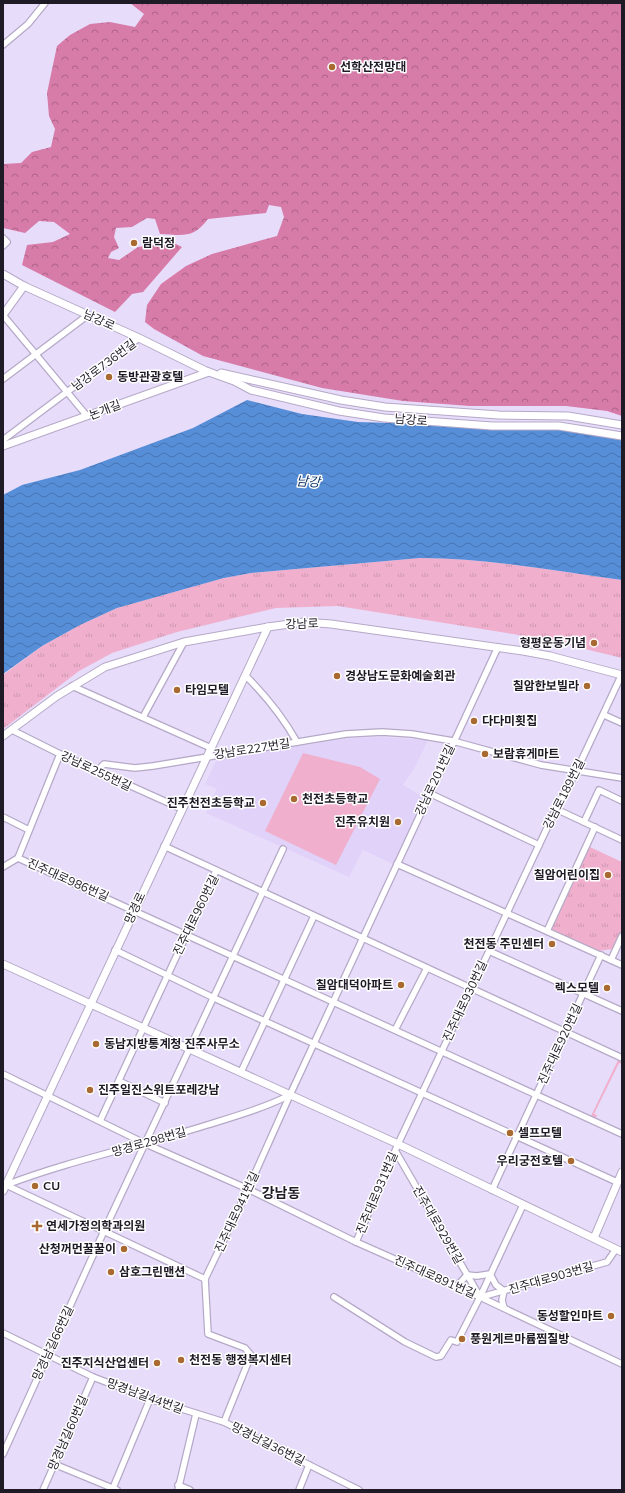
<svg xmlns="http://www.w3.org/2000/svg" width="625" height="1493" font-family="Mulish,'Noto Sans KR',sans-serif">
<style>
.built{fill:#e1d2f9}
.grass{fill:#f0b0cd}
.forest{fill:url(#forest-crowns)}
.park{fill:url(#park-tufts)}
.water{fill:url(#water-waves)}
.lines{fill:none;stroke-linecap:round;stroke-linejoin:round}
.minor-casing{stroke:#b5a9c7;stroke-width:8}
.tertiary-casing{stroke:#b5a9c7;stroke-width:9}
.minor{stroke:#fff;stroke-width:5.5}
.tertiary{stroke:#fff;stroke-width:7}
.poi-dot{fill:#a96a31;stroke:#fff;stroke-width:1.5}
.labels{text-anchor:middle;stroke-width:3;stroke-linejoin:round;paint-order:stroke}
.poi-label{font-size:12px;font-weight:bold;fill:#1f1b26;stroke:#fff;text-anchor:start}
.street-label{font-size:12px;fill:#1f1b26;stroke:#fff}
.water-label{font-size:13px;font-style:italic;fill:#113666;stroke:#fff}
.quarter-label{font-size:14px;font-weight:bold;fill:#1f1b26;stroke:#fff}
</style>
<defs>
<pattern id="forest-crowns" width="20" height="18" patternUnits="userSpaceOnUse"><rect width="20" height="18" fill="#d77ba8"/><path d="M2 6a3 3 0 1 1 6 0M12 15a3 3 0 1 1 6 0" fill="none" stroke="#ae6489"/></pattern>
<pattern id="park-tufts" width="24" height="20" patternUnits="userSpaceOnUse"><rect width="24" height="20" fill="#f0b0cd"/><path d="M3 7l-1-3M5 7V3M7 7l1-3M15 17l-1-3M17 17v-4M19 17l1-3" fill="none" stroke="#cd97b0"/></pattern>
<pattern id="water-waves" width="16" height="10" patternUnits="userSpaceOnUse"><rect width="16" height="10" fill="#578ed8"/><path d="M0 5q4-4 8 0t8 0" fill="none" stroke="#4773af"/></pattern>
</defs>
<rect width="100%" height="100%" fill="#e8dcfb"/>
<path class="built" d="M379,737L428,740L414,769L403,785L425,798L393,864L363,850L349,877L206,813L217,789L205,784L217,759L343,739Z"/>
<g class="grass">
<path d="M303,753L360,767L380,779L336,865L265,831Z"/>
<path d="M618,1060L622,1061V1064L619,1063L594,1114L597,1115L596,1118L591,1116Z"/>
</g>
<path class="forest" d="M130,3H622V416L607,411L566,406H470L403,401L322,388L203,356L154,329L145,322L147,305L161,284L186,266L212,254L277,236L284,217L281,207L269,205L266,213L208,219C193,239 183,235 160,234L155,219L147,218L132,227L116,228L114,237L119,248L111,252L108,258L119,260L138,247L172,242L182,247L143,292L132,294L115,312L22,265L27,245L53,242L70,234L54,222L39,221L25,233L3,228V164L21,163L32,152L51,147L55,129L49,116L47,93L57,46L70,35L90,24L110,22L135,27L144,14Z"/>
<g class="park">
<path d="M420,558C488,558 555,571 622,580V658L544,639L338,606L276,608L177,632L112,653L79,671L3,729V675L42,646L80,625L117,608L224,578L251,573Z"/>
<path d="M590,847L622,862V932L614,949L597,951L549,929Z"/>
</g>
<path class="water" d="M247,400L302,414L358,422L601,429L622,437V580C555,571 488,558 420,558L251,573L224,578L117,608L80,625L42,646L3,674V495L22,485L80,470L193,428Z"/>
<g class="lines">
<defs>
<g id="minor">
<path d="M3,45L28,24L45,3"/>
<path d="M3,238L7,242L3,246"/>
<path d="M3,315L87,416"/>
<path d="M3,379L88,315"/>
<path d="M3,440L139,338"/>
<path d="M245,675C266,696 283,717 297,742"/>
<path d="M72,686L211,748"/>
<path d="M604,715L622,723"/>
<path d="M143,717L184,642"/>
<path d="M12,730L60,754L182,809"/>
<path d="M97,771L104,764L135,768L153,766L346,734L382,732L412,734L453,741L541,765L622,778"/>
<path d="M429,793L539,845"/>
<path d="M556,809L622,840"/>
<path d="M3,817L29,830"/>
<path d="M584,822L599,790L622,801"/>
<path d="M164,846L622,1058"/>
<path d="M18,858L622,1134"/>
<path d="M397,864L622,965"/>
<path d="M3,867L18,858L60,754"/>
<path d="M547,931L595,827"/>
<path d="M115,950L214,998L617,1182"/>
<path d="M489,951L622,1011"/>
<path d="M611,960L622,936"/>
<path d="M395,1030L427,968"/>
<path d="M241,1072L314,916"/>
<path d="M3,1074L146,1144L248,1189L356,1242L480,1297L622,1364"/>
<path d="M119,1081L165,1103"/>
<path d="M100,1121L216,871"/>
<path d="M396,1152L480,1297"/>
<path d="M4,1184L205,1279"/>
<path d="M6,1185C71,1160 141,1146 207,1125C236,1116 264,1108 290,1095"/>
<path d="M492,1190L601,955"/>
<path d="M356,1242L398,1144L556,809L576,772L622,674"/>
<path d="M457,1286L467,1275L477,1276L490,1274L496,1285L504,1291L502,1300L504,1308"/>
<path d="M334,1297L405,1342L436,1357L441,1356L451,1340L457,1342L480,1297L523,1205"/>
<path d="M481,1297L607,1262L616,1249"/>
<path d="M3,1333L93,1377L150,1399L224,1422L359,1490"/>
<path d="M224,1422L251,1355L245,1348L208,1334L205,1279L248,1189L290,1095L498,647"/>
<path d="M3,1454L104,1231L283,849"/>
<path d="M54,1464L117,1490"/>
<path d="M178,1485L190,1490"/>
<path d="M113,1488L150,1399"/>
<path d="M43,1490L93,1377"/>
<path d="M178,1490L196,1414"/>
<path d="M299,1490L309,1465"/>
</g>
<g id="tertiary">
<path d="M3,274L24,286L139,338L206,371L234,381L251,390L339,411L384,418L492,426H559L622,436"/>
<path d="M3,315L24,286"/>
<path d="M221,373L341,400L385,407L499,415L568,416L622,425"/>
<path d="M3,446L209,372"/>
<path d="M3,736L57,696L105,667L184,642L268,627L304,622L331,624L523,651L550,656L622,675"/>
<path d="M3,964L398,1144L622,1252"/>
<path d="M3,1191L268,627"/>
<path d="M594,1238L622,1172"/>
</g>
</defs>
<use href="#minor" class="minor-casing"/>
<use href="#tertiary" class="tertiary-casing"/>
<use href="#minor" class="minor"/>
<use href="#tertiary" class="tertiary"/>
</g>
<g class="poi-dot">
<circle cx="332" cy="67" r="4"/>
<circle cx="134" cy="243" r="4"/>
<circle cx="109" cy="377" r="4"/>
<circle cx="594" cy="643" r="4"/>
<circle cx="337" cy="676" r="4"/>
<circle cx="587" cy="686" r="4"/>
<circle cx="177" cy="690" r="4"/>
<circle cx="474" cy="721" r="4"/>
<circle cx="485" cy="754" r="4"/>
<circle cx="294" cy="799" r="4"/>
<circle cx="263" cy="803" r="4"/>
<circle cx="398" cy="822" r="4"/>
<circle cx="608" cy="875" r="4"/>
<circle cx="552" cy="944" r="4"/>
<circle cx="401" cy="985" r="4"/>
<circle cx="607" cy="988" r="4"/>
<circle cx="96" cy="1044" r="4"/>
<circle cx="90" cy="1090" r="4"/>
<circle cx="510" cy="1133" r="4"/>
<circle cx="571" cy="1161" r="4"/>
<circle cx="35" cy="1186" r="4"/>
<path d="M35 1220h4v4h4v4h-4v4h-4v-4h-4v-4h4z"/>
<circle cx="124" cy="1249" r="4"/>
<circle cx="111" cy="1272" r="4"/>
<circle cx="611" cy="1316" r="4"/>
<circle cx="462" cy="1339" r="4"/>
<circle cx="181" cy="1360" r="4"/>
<circle cx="157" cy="1363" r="4"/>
</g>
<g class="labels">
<g class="poi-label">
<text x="340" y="71">선학산전망대</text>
<text x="142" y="247">람덕정</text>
<text x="117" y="381">동방관광호텔</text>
<text x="586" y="647" text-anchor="end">형평운동기념</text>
<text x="345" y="680">경상남도문화예술회관</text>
<text x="579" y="690" text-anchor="end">칠암한보빌라</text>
<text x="185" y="694">타임모텔</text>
<text x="482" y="725">다다미횟집</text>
<text x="493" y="758">보람휴게마트</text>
<text x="302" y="803">천전초등학교</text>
<text x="255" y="807" text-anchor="end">진주천전초등학교</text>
<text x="390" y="826" text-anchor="end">진주유치원</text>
<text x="600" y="879" text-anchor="end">칠암어린이집</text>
<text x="544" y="948" text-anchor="end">천전동 주민센터</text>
<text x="393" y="989" text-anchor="end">칠암대덕아파트</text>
<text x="599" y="992" text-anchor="end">렉스모텔</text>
<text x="104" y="1048">동남지방통계청 진주사무소</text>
<text x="98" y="1094">진주일진스위트포레강남</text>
<text x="518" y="1137">셀프모텔</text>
<text x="563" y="1165" text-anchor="end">우리궁전호텔</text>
<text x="43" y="1190">CU</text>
<text x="46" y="1230">연세가정의학과의원</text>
<text x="116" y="1253" text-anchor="end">산청꺼먼꿀꿀이</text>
<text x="119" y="1276">삼호그린맨션</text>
<text x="603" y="1320" text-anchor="end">동성할인마트</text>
<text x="470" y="1343">풍원게르마륨찜질방</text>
<text x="189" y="1364">천전동 행정복지센터</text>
<text x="149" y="1367" text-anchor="end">진주지식산업센터</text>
</g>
<g class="street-label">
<text transform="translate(99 320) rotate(24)" y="4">남강로</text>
<text transform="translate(104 365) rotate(-37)" y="4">남강로736번길</text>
<text transform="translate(105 410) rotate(-21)" y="4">논개길</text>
<text transform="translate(411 420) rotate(4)" y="4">남강로</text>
<text transform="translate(302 624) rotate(-2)" y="4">강남로</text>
<text transform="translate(252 749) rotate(-9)" y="4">강남로227번길</text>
<text transform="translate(96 771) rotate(25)" y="4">강남로255번길</text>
<text transform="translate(435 780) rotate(-65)" y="4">강남로201번길</text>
<text transform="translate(564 794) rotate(-63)" y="4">강남로189번길</text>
<text transform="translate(68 880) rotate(24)" y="4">진주대로986번길</text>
<text transform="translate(135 908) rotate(-65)" y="4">망경로</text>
<text transform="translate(196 915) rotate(-64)" y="4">진주대로960번길</text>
<text transform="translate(465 1001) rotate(-65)" y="4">진주대로930번길</text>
<text transform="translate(560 1044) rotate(-65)" y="4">진주대로920번길</text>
<text transform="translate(149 1142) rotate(-16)" y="4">망경로298번길</text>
<text transform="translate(377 1193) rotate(-67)" y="4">진주대로931번길</text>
<text transform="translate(237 1212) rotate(-65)" y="4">진주대로941번길</text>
<text transform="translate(438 1225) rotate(60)" y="4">진주대로929번길</text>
<text transform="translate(435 1277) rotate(24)" y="4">진주대로891번길</text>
<text transform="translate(551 1278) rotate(-16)" y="4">진주대로903번길</text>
<text transform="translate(53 1343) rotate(-65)" y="4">망경남길66번길</text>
<text transform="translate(145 1396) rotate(20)" y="4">망경남길44번길</text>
<text transform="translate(68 1433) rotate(-66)" y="4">망경남길60번길</text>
<text transform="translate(268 1444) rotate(27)" y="4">망경남길36번길</text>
</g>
<g class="water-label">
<text transform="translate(308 481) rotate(4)" y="5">남강</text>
</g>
<g class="quarter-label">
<text x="281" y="1198">강남동</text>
</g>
</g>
<rect width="625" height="1493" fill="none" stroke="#1f1b26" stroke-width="8"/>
</svg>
